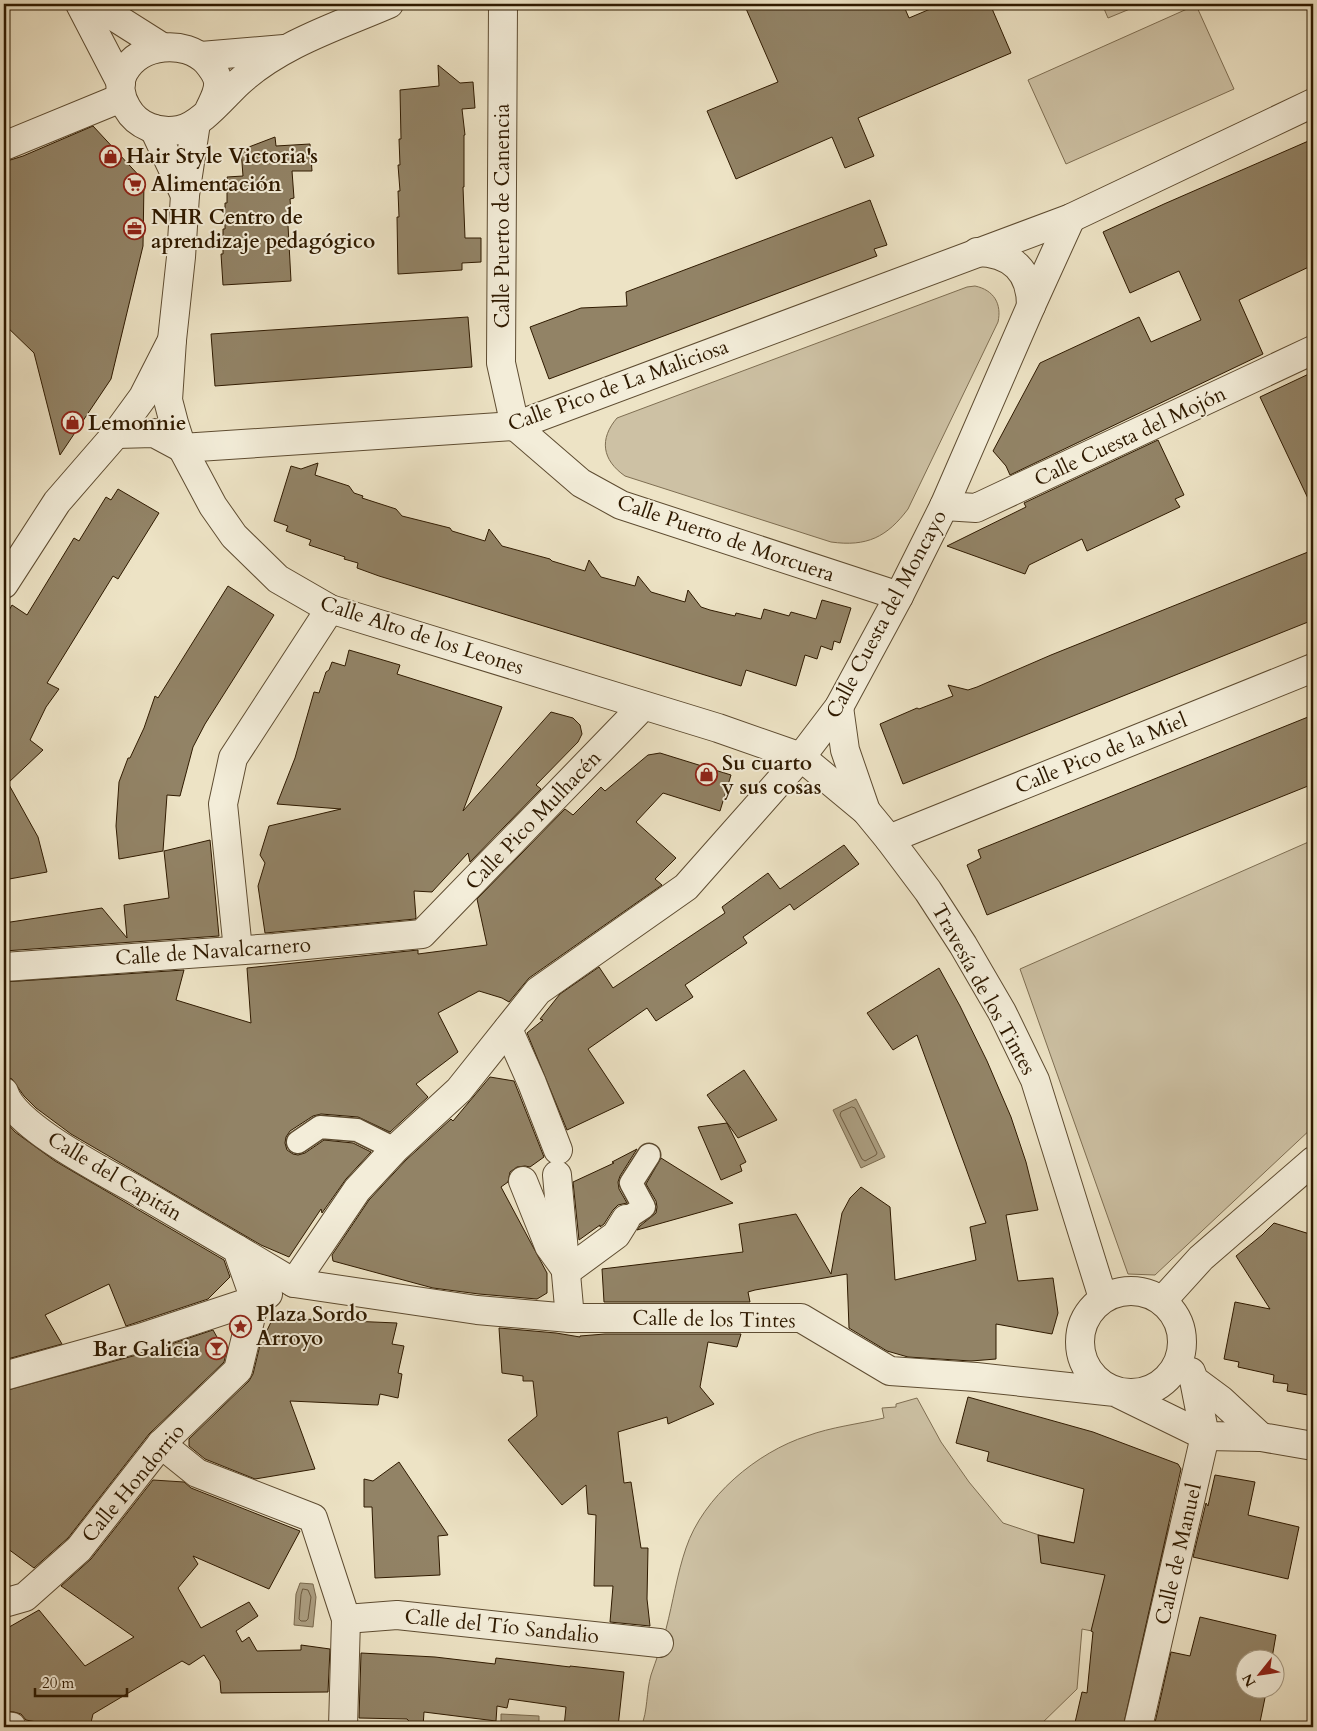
<svg xmlns="http://www.w3.org/2000/svg" width="1317" height="1731" font-family="Cardo,serif">
<style>
.green{fill:#cdc1a4;stroke:#7e6e52}
.water{fill:#ac9f82;stroke:#7a6a4e}
.lines{fill:none;stroke-linecap:round;stroke-linejoin:round}
.shore{stroke:#6e5c41;stroke-width:1}
.building{fill:#928366;stroke:#2f1a00}
.pedestrian-casing{stroke:#5e4c31;stroke-width:25}
.minor-casing{stroke:#5e4c31;stroke-width:30}
.pedestrian{stroke:#f3edd9;stroke-width:22}
.minor{stroke:#f3edd9;stroke-width:28}
.labels{text-anchor:middle;stroke-width:4;stroke-linejoin:round;paint-order:stroke}
.poi-label{font-size:21px;font-weight:bold;fill:#2f1a00;stroke:#f3edd9;text-anchor:start}
.street-label{font-size:21px;fill:#2f1a00;stroke:#f3edd9}
</style>
<rect width="100%" height="100%" fill="#ede3c5"/>
<filter id="stains"><feTurbulence type="fractalNoise" baseFrequency=".004" numOctaves="4"/><feColorMatrix values="0 0 0 0 .2 0 0 0 0 .09 0 0 0 0 .02 0 0 0 .5 -.17"/></filter>
<radialGradient id="worn" r=".72"><stop offset=".6" stop-color="#630" stop-opacity="0"/><stop offset="1" stop-color="#630" stop-opacity=".3"/></radialGradient>
<g class="green">
<path d="M1102,4H1142L1108,18Z"/>
<path d="M1196,5L1234,89L1066,164L1028,80Z"/>
<path d="M975,286C994,290 1002,304 998,322L908,509C887,537 867,547 831,542L625,476C602,460 599,439 617,418L967,287Z"/>
<path d="M1313,840V1127L1155,1275L1128,1274L1020,969Z"/>
<path d="M917,1398L941,1442L969,1482L1003,1523L1039,1535L1075,1543L1082,1504L1169,1526L1142,1641L1082,1629L1077,1689L1038,1727H641C648,1711 646,1692 651,1675C656,1660 662,1645 666,1629C673,1602 677,1574 686,1548C703,1497 757,1452 807,1436C831,1427 859,1424 884,1418L882,1408L896,1407V1404Z"/>
</g>
<g class="water">
<path d="M856,1099L885,1157L861,1168L833,1110Z"/>
<path d="M300,1583L313,1584L316,1597L313,1627L294,1625L296,1594Z"/>
<path d="M501,1714L539,1716V1727H501Z"/>
</g>
<g class="lines">
<g class="shore">
<path d="M852,1107L855,1108L877,1153L876,1155L865,1161L862,1159L840,1115L841,1112Z"/>
<path d="M303,1589L308,1590L311,1597L308,1619L306,1621H301L299,1619L301,1595Z"/>
</g>
</g>
<g class="building">
<path d="M744,4H903L909,18L942,4H990L1011,53L858,118L874,156L845,168L832,137L736,179L707,111L778,82Z"/>
<path d="M438,65L460,83L473,82L475,108L462,109L465,135H464V187H463L465,238H481V262L462,263V270L398,274L397,217H399L398,191H400L398,165H400L399,139H401L400,90L439,86Z"/>
<path d="M93,126L144,181L143,246L111,379L60,455L34,353L4,324V162L23,156Z"/>
<path d="M275,137L276,146L310,144L312,171H292L294,198L290,199L292,224L288,225L291,281L223,285L221,254H223V229H225V203H227V177L243,176L241,150Z"/>
<path d="M1313,139V265L1239,300L1263,354L1010,475L1006,466L993,451L1040,363L1139,317L1151,342L1201,320L1179,271L1130,293L1103,232L1164,204Z"/>
<path d="M870,200L887,245L874,249L877,256L549,379L530,327L581,308L627,306L626,292Z"/>
<path d="M468,317L472,367L215,386L211,334Z"/>
<path d="M1313,372V509L1260,397Z"/>
<path d="M1158,440L1184,495L1175,499L1180,507L1087,551L1082,539L1029,565L1025,574L947,546L1026,507L1024,503Z"/>
<path d="M318,463L315,475L349,486L354,493L363,496L362,498L396,509L402,516L450,528L452,531L485,541L489,529L502,546L550,559L552,561L585,571L589,560L601,577L635,586L638,576L651,592L685,602L688,590L701,607L710,610L735,616L736,613L761,619L764,609L789,616L791,612L816,619L822,600L851,608L840,643L834,641L832,650L821,646L817,659L805,655L796,686L746,670L741,686L379,576L357,568L358,563L344,559L345,557L309,545L311,540L286,531L288,526L274,521L291,466L301,469Z"/>
<path d="M118,489L159,513L118,579L113,576L47,683L59,689L46,707L30,740L43,750L8,783L38,837L47,872L4,880V619L12,605L27,615L74,538L79,541L106,497L111,500Z"/>
<path d="M1313,550V620L903,784L880,724L917,708L919,709L953,696L948,685L968,690L977,687L1051,655Z"/>
<path d="M228,586L274,615L205,724L193,747L180,796L167,795L163,851L119,859L116,826L119,782L128,758H130L144,728L155,696L158,698Z"/>
<path d="M349,650L400,665L397,674L502,707L463,811L551,712L573,718L580,725L582,734L578,742L536,785L541,789L470,862L468,853L432,892L414,891L416,918L415,919L265,933L258,886L265,863L260,855L269,826L341,809L277,804L295,758L314,692L319,693L326,672L329,670L332,662L345,666Z"/>
<path d="M1313,715V784L987,915L967,865L981,858L978,850Z"/>
<path d="M660,753L731,775L720,811L663,793L636,822L676,858L655,879L662,885L529,978L509,1002L502,998L479,991L438,1013L458,1052L416,1084L428,1097L390,1132L358,1117L321,1114L313,1116L290,1131L286,1137L285,1143L287,1150L293,1154L298,1155L305,1153L324,1140L353,1143L371,1152L346,1179L322,1213L321,1209L289,1257L261,1245L71,1134L36,1108L24,1096L12,1079L4,1076V982L184,970L176,1000L251,1023L247,968L418,950V954L487,945L477,899L565,809L573,815L601,787L605,791L648,755Z"/>
<path d="M210,840L219,936L4,951V923L102,908L127,938L124,905L169,898L164,851Z"/>
<path d="M844,845L859,864L794,910L790,904L743,937L747,943L685,985L693,997L656,1021L647,1008L588,1049L624,1103L567,1130L527,1033L543,1020L540,1019L560,994L599,967L613,988L725,913L722,907L768,873L780,889Z"/>
<path d="M939,968L960,1006L987,1061L1011,1117L1026,1162L1038,1210L1006,1215L1018,1281L1053,1278L1058,1313L1052,1334L996,1324V1359L971,1361L908,1357L887,1351L849,1328L847,1274L755,1290L748,1292L750,1302H604L602,1269L743,1252L739,1224L796,1214L831,1274L842,1213L850,1198L861,1187L890,1207L895,1280L976,1260L970,1227L986,1223L917,1035L893,1050L867,1013Z"/>
<path d="M744,1070L777,1120L738,1138L707,1095Z"/>
<path d="M490,1077L514,1081L544,1157L530,1167L525,1166L517,1167L510,1172L508,1182L501,1187L547,1273V1293L537,1299L479,1294L433,1288L333,1261L332,1255L369,1200L406,1160L451,1119L453,1121Z"/>
<path d="M4,1120L15,1132L55,1161L224,1260L230,1277L208,1299L126,1326L109,1284L45,1315L62,1344L4,1360Z"/>
<path d="M727,1123L746,1162L740,1165L742,1171L721,1180L698,1127Z"/>
<path d="M637,1149L620,1176L618,1182L619,1189L627,1203L618,1205L613,1210L604,1224L600,1227V1225L579,1240L573,1182L614,1163L612,1162Z"/>
<path d="M661,1158L733,1203L637,1230L640,1226L656,1213L657,1207L656,1201L646,1184Z"/>
<path d="M1274,1223L1313,1235V1396L1287,1391L1288,1384L1273,1382L1274,1375L1238,1367L1239,1362L1224,1359L1235,1302L1270,1309L1236,1256L1262,1235Z"/>
<path d="M303,1319L397,1323L392,1344L404,1346L398,1373L402,1374L398,1398L380,1394L378,1405L290,1401L315,1469L255,1479L205,1459L189,1446V1439L249,1381L253,1374L260,1345L272,1320Z"/>
<path d="M499,1328L556,1333L580,1337V1336L605,1334H741L737,1347L708,1342L700,1387L714,1404L668,1424L667,1417L618,1432L624,1483L631,1482L641,1548H648L647,1599L650,1626L610,1622L613,1586H594L596,1515L588,1514L586,1485L562,1505L508,1440L537,1416L533,1381H523V1376L502,1373Z"/>
<path d="M213,1330L226,1353L224,1362L149,1434L68,1538L34,1568L4,1546V1391L144,1353Z"/>
<path d="M968,1397L1093,1432L1178,1464L1181,1469L1123,1727H1074L1082,1692L1087,1693L1093,1632L1091,1631L1105,1575L1041,1563L1038,1535L1074,1543L1084,1489L987,1461L989,1452L956,1443Z"/>
<path d="M399,1462L448,1535L438,1536L440,1575L375,1578L372,1507H364V1479L373,1481Z"/>
<path d="M1215,1475L1255,1482L1248,1515L1299,1527L1288,1579L1193,1557L1206,1503L1208,1506Z"/>
<path d="M153,1480L184,1482L191,1488L300,1531L269,1589L193,1556L198,1564L178,1588L201,1628L249,1602L258,1616L236,1631L242,1642L249,1637L257,1651L301,1650V1645L330,1649L328,1692L221,1693L220,1681L204,1655L189,1665L182,1661L93,1714L90,1727H63L26,1720L21,1714L14,1712L4,1711V1630L39,1610L85,1666L134,1637L61,1586L91,1559Z"/>
<path d="M1200,1617L1276,1635L1272,1658H1244V1688H1267L1259,1727H1154L1171,1652L1190,1656Z"/>
<path d="M361,1653L435,1657L495,1664L496,1658L570,1667V1666L624,1672L618,1727H564L566,1707L509,1699L507,1708L497,1706L496,1721L424,1712L423,1727H414L407,1719L359,1718Z"/>
</g>
<g class="lines">
<defs>
<g id="pedestrian">
<path d="M298,1142L320,1127L357,1130L395,1149"/>
<path d="M626,1219L644,1207L631,1183L649,1155"/>
</g>
<g id="minor">
<path d="M80,4L121,83"/>
<path d="M94,4L162,47"/>
<path d="M503,4L501,363L515,426L581,483L621,505L899,596"/>
<path d="M201,56L284,49"/>
<path d="M209,110C213,101 219,92 218,82C217,74 212,68 207,62C185,39 140,43 124,72C118,83 120,97 127,108C137,126 159,134 179,130C200,126 223,97 238,83C280,44 338,26 389,4"/>
<path d="M154,129L185,195"/>
<path d="M4,146L121,98"/>
<path d="M977,252C1012,253 1031,271 1031,306"/>
<path d="M172,340L168,400L174,423L182,448L213,506L234,536L278,579L330,609L718,728L801,757L866,811L889,839L928,891L963,945L1002,1012L1035,1080L1103,1298"/>
<path d="M116,434L154,433L182,448L515,426L1071,218L1313,103"/>
<path d="M944,506L976,508L1313,350"/>
<path d="M4,584L57,502L116,434L143,397L172,340L181,257L185,195L196,123"/>
<path d="M839,707L845,750L866,811"/>
<path d="M889,839L1313,668"/>
<path d="M238,950L223,804L233,758L330,609"/>
<path d="M4,967L274,948L422,934L643,706"/>
<path d="M508,1029L532,1083L558,1150"/>
<path d="M4,1092C15,1127 105,1172 138,1191C171,1210 204,1230 237,1249L255,1300L140,1338L4,1376"/>
<path d="M557,1175L570,1318"/>
<path d="M523,1181L549,1246L567,1271L616,1235L626,1219"/>
<path d="M237,1249L294,1283L477,1310L570,1318H801L890,1371L976,1377L1115,1392L1205,1436L1261,1437L1313,1446"/>
<path d="M294,1283L357,1190L395,1149L459,1090L538,991L686,887L801,757L839,707L899,596L944,506L1031,306L1071,218"/>
<circle cx="1131" cy="1342" r="51"/>
<path d="M1162,1301L1201,1258L1313,1161"/>
<path d="M1191,1372L1194,1380L1221,1400L1261,1437"/>
<path d="M161,1444L197,1473L313,1518L346,1619L343,1727"/>
<path d="M4,1603L25,1597L79,1549L161,1444L238,1370L255,1300L268,1294"/>
<path d="M346,1619L397,1615L659,1643"/>
<path d="M4,1726L12,1727"/>
<path d="M1138,1727L1205,1436L1194,1380"/>
</g>
</defs>
<use href="#pedestrian" class="pedestrian-casing"/>
<use href="#minor" class="minor-casing"/>
<use href="#pedestrian" class="pedestrian"/>
<use href="#minor" class="minor"/>
</g>
<defs>
<symbol id="shop-ring" viewBox="-11 -11 22 22"><circle r="9.5" fill="#f3edd9" stroke="#8f2418" stroke-width="1.5"/><path d="M-5-2.5h2.3a2.7 3.5 0 0 1 5.4 0H5L5.5 6h-11ZM-1.5-2.5h3a1.5 2.3 0 0 0-3 0Z" fill="#8f2418"/></symbol>
<symbol id="supermarket-ring" viewBox="-11 -11 22 22"><circle r="9.5" fill="#f3edd9" stroke="#8f2418" stroke-width="1.5"/><path d="M-6-5.5h2.5l.6 2H6L4.5 2H-2.5L-4.4-4H-6ZM-1.5 3.2a1.3 1.3 0 1 0 .1 0ZM3 3.2a1.3 1.3 0 1 0 .1 0Z" fill="#8f2418"/></symbol>
<symbol id="office-ring" viewBox="-11 -11 22 22"><circle r="9.5" fill="#f3edd9" stroke="#8f2418" stroke-width="1.5"/><path d="M-6-3h4V-5.5h4V-3h4V5H-6ZM-1-4.5V-3h2v-1.5ZM-6 0V1H6V0Z" fill="#8f2418"/></symbol>
<symbol id="sight-ring" viewBox="-11 -11 22 22"><circle r="9.5" fill="#f3edd9" stroke="#8f2418" stroke-width="1.5"/><path d="M0-6L1.8-2.2L6-1.7L2.9 1.2L3.7 5.4L0 3.3L-3.7 5.4L-2.9 1.2L-6-1.7L-1.8-2.2Z" fill="#8f2418"/></symbol>
<symbol id="bar-ring" viewBox="-11 -11 22 22"><circle r="9.5" fill="#f3edd9" stroke="#8f2418" stroke-width="1.5"/><path d="M-6-5H6L.8 .8V4.5H3.5V6h-7V4.5H-.8V.8Z" fill="#8f2418"/></symbol>
</defs>
<g fill-rule="evenodd">
<use href="#shop-ring" x="98" y="144" width="25" height="25"/>
<use href="#supermarket-ring" x="122" y="172" width="25" height="25"/>
<use href="#office-ring" x="122" y="216" width="25" height="25"/>
<use href="#shop-ring" x="60" y="410" width="25" height="25"/>
<use href="#shop-ring" x="694" y="762" width="25" height="25"/>
<use href="#sight-ring" x="228" y="1314" width="25" height="25"/>
<use href="#bar-ring" x="204" y="1336" width="25" height="25"/>
</g>
<g class="labels">
<g class="poi-label">
<text x="126" y="163">Hair Style Victoria's</text>
<text x="151" y="191">Alimentación</text>
<text x="151" y="224">NHR Centro de<tspan x="151" dy="24">aprendizaje pedagógico</tspan></text>
<text x="88" y="430">Lemonnie</text>
<text x="722" y="770">Su cuarto<tspan x="722" dy="24">y sus cosas</tspan></text>
<text x="256" y="1321">Plaza Sordo<tspan x="256" dy="24">Arroyo</tspan></text>
<text x="200" y="1356" text-anchor="end">Bar Galicia</text>
</g>
<g class="street-label">
<text transform="translate(502 216) rotate(-90)" y="7">Calle Puerto de Canencia</text>
<text transform="translate(618 385) rotate(-20)" y="7">Calle Pico de La Maliciosa</text>
<text transform="translate(1130 436) rotate(-25)" y="7">Calle Cuesta del Mojón</text>
<text transform="translate(726 538) rotate(19)" y="7">Calle Puerto de Morcuera</text>
<text transform="translate(886 614) rotate(-62)" y="7">Calle Cuesta del Moncayo</text>
<text transform="translate(422 635) rotate(18)" y="7">Calle Alto de los Leones</text>
<text transform="translate(1101 753) rotate(-22)" y="7">Calle Pico de la Miel</text>
<text transform="translate(533 820) rotate(-46)" y="7">Calle Pico Mulhacén</text>
<text transform="translate(213 951) rotate(-4)" y="7">Calle de Navalcarnero</text>
<text transform="translate(984 989) rotate(61)" y="7">Travesía de los Tintes</text>
<text transform="translate(115 1176) rotate(31)" y="7">Calle del Capitán</text>
<text transform="translate(714 1319) rotate(1)" y="7">Calle de los Tintes</text>
<text transform="translate(133 1483) rotate(-50)" y="7">Calle Hondorrio</text>
<text transform="translate(1178 1554) rotate(-77)" y="7">Calle de Manuel</text>
<text transform="translate(502 1626) rotate(6)" y="7">Calle del Tío Sandalio</text>
</g>
</g>
<rect width="1317" height="1731" fill="none" stroke="#ede3c5" stroke-width="20"/>
<rect x="5" y="5" width="1307" height="1721" fill="none" stroke="#2f1a00" stroke-width="2.5"/>
<rect x="10" y="10" width="1297" height="1711" fill="none" stroke="#2f1a00"/>
<g transform="translate(1260 1674) rotate(240)"><circle r="24" fill="#f3edd9" stroke="#a59982"/>
<path d="M0-4L9 19L0 12L-9 19Z" fill="#8f2418"/>
<text y="-8" font-size="14" font-weight="bold" text-anchor="middle" fill="#2f1a00">N</text>
</g>
<path d="M35 1688v8h92v-8" fill="none" stroke="#2f1a00" stroke-width="2.5"/>
<text x="42" y="1688" font-size="15" fill="#2f1a00" stroke="#f3edd9" stroke-width="4" paint-order="stroke">20 m</text>
<rect width="100%" height="100%" filter="url(#stains)"/>
<rect width="100%" height="100%" fill="url(#worn)"/>
</svg>
